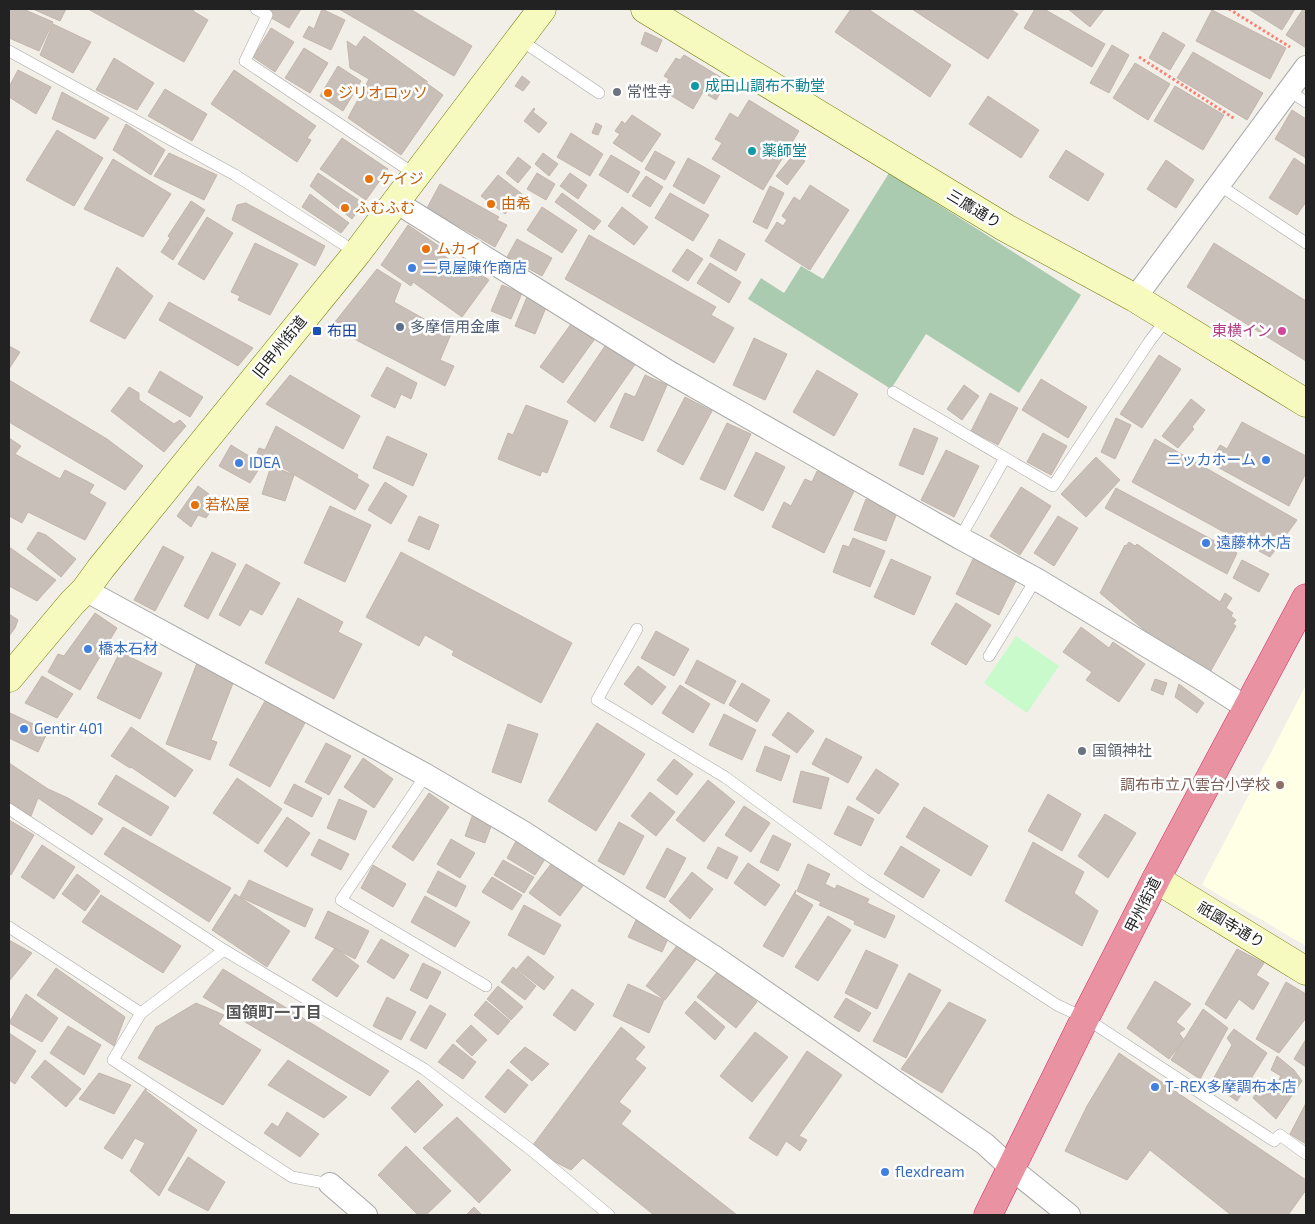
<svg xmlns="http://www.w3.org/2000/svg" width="1315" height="1224" font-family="'Exo 2','Noto Sans JP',sans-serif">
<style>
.education{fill:#ffffe5}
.cemetery{fill:#aacbaf}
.park{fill:#c8facc}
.building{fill:#c7bfb8;stroke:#c4b6ab}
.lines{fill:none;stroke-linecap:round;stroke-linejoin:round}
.lane-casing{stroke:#a9a9a9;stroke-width:12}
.street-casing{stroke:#a9a9a9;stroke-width:24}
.secondary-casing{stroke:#707d05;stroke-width:29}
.highway-casing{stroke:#dc2a67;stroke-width:29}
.path{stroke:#fa8072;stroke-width:3;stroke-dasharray:2.5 2.5;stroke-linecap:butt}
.lane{stroke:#fff;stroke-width:11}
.street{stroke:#fff;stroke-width:22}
.secondary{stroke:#f7fabf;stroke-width:28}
.highway{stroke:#e892a2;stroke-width:28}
.culture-dot{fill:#0f9aa8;stroke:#fff;stroke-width:2}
.worship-dot{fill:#6b7280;stroke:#fff;stroke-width:2}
.food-dot{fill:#e8710a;stroke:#fff;stroke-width:2}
.shop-dot{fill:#3f7fe0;stroke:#fff;stroke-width:2}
.service-dot{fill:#5c6f8a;stroke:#fff;stroke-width:2}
.transit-dot{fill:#1a4fb4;stroke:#fff;stroke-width:2}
.hotel-dot{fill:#d1479c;stroke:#fff;stroke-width:2}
.education-dot{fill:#8d6e63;stroke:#fff;stroke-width:2}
.labels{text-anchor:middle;stroke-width:5;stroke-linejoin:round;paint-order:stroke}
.culture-label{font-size:15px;fill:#0d838f;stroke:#fff;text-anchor:start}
.worship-label{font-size:15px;fill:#5b616d;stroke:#fff;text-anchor:start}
.food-label{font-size:15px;fill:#c56008;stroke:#fff;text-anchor:start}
.street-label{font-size:15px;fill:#222;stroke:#fff}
.shop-label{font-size:15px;fill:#366cbe;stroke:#fff;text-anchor:start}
.service-label{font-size:15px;fill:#4e5e75;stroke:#fff;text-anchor:start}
.transit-label{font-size:15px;fill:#164399;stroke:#fff;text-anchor:start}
.hotel-label{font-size:15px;fill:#b23c85;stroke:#fff;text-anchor:end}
.education-label{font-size:15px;fill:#785e54;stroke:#fff;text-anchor:end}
.neighbourhood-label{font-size:16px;font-weight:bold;fill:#555;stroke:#fff}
</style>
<rect width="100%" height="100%" fill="#f2efe9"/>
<path class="education" d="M1306,685V946L1202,885Z"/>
<path class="cemetery" d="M889,173L1081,295L1019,393L926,334L891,389L748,299L761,278L784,293L801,266L823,279Z"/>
<path class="park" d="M1016,636L1059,666L1027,713L984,683Z"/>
<g class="building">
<path d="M9,9H23L53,22L39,51L9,38Z"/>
<path d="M33,9H66L60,21Z"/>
<path d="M88,9H195L193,11L208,20L184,62Z"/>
<path d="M272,9H301L289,28L268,16Z"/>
<path d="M322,9L345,20L331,50L303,37L309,26L314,29Z"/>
<path d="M339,9H410L472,46L454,76Z"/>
<path d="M851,9H868L951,65L930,97L835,32Z"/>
<path d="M912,9H1010L1018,14L988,59Z"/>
<path d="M1035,9H1044L1105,44L1092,67L1024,28Z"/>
<path d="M1068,9H1104L1090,27Z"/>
<path d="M1251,9H1295L1282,30L1250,10Z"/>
<path d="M1303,9H1306V48L1286,35Z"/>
<path d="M1212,10L1286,48L1270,79L1196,41Z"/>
<path d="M53,24L91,42L73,73L40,55Z"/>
<path d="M271,28L294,42L275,72L253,57Z"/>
<path d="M645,32L662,40L657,52L641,44Z"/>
<path d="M1163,32L1185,45L1170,70L1149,58Z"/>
<path d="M364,36L428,82L421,79L443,95L401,155L348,118L369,79L350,68L347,41L356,47Z"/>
<path d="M1112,45L1129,55L1109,93L1090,83Z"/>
<path d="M304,48L328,63L310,93L285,78Z"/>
<path d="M1193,52L1263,93L1247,120L1177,78Z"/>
<path d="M684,55L727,81L716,100L703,92L693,109L662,90L669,79L664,76L676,58L680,60Z"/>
<path d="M114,58L154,83L137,110L96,90Z"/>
<path d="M1135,63L1170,84L1148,120L1113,98Z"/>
<path d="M338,66L361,81L343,111L320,96Z"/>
<path d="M18,70L51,87L36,114L9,97V87Z"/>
<path d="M234,70L316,126L307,138L311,140L297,162L211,104Z"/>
<path d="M522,76L530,82L523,91L515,86Z"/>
<path d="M1175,86L1224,115L1203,150L1154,121Z"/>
<path d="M165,89L207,114L192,141L148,116Z"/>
<path d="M62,92L109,118L95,139L52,119Z"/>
<path d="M988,96L1039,130L1021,158L969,124Z"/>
<path d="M749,100L799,131L763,190L712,159L722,143L715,139L730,113L738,118Z"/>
<path d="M534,108L535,109L533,112L547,123L539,133L524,121Z"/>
<path d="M1292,110L1306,119V158L1275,139Z"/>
<path d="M632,115L661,134L642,162L613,143L620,134L615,131L622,121L625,124Z"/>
<path d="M596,123L602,126L598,135L592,133Z"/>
<path d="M126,124L165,150L151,175L113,150Z"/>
<path d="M57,130L103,158L74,206L26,180Z"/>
<path d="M571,133L603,154L590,176L557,157Z"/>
<path d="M342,138L388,169L366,200L320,169Z"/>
<path d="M1066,150L1104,174L1088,201L1049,177Z"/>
<path d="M655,151L675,162L665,180L645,169Z"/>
<path d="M169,153L217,175L204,200L154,176Z"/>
<path d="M543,153L558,164L549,176L535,164Z"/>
<path d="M795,153L805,161L787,185L776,176Z"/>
<path d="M611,155L640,172L628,193L599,175Z"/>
<path d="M518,157L531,167L518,183L506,173Z"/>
<path d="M688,158L720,176L704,204L673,186Z"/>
<path d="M1294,158L1306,166V202L1297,215L1269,198Z"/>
<path d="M113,159L171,194L143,237L84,209Z"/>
<path d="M1166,160L1194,180L1176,208L1147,189Z"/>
<path d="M318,173L363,203L352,219L310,186Z"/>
<path d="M537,173L555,184L546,200L527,189Z"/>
<path d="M570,173L587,185L578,199L560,186Z"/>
<path d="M498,175L522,194L505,214L481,196Z"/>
<path d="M646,176L663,187L650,207L632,196Z"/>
<path d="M440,184L499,217L497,220L507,225L495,247L427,208Z"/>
<path d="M810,185L849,210L810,270L765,241L777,222L783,226L787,220L782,216L794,197L800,201Z"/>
<path d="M770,186L784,193L767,229L753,222Z"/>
<path d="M562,193L601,221L594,230L555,202Z"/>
<path d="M670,193L709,215L693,241L655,218Z"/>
<path d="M310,194L349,223L341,233L302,207Z"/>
<path d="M191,201L205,210L173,260L161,252L170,238L168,236Z"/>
<path d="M246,203L325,246L315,266L232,220L237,205Z"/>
<path d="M542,207L577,230L562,253L527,230Z"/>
<path d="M622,207L648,227L634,245L608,226Z"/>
<path d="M207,217L233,233L204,280L178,264Z"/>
<path d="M408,225L446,251L443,255L469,273L473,268L489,280L462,317L413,282L411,286L381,265Z"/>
<path d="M589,235L716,307L711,315L734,328L714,363L565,279Z"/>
<path d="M517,239L552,258L542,276L507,257Z"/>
<path d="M719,239L745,254L736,271L710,256Z"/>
<path d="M255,243L298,264L270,315L238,300L240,296L231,292Z"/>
<path d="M1214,243L1306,301V361L1187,287Z"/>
<path d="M687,249L703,259L688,281L672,271Z"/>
<path d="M710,263L741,282L729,303L697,283Z"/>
<path d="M117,267L153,296L125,339L90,321Z"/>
<path d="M377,269L401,284L394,302L451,334L440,360L454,366L445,386L331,327Z"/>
<path d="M502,285L522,293L511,319L491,311Z"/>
<path d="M527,297L547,305L535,334L515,326Z"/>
<path d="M169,302L253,348L238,366L159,320Z"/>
<path d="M571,324L594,340L563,383L540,367Z"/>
<path d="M754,338L787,354L765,400L733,385Z"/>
<path d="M607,343L636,363L595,422L567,402Z"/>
<path d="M9,346L20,352L9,369Z"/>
<path d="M1159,355L1181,369L1142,428L1120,414Z"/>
<path d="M387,367L417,383L411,399L401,394L395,408L371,396Z"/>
<path d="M817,370L858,394L834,436L793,412Z"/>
<path d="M160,371L203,397L190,417L148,392Z"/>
<path d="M290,375L360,416L343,449L266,404Z"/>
<path d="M645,375L667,385L643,441L610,427L625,393L635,397Z"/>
<path d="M1041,379L1087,407L1068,438L1022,410Z"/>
<path d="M9,380L107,439L143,466L125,490L9,422Z"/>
<path d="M964,385L979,396L962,420L947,409Z"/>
<path d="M129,387L139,393V400L174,424L180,420L186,426L164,452L111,411Z"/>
<path d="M990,393L1018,408L998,445L971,431Z"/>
<path d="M685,397L712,411L683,465L657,451Z"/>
<path d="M1191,399L1205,410L1192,427L1194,429L1178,448L1162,436Z"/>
<path d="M526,405L568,421L547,473L542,471L540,476L498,459L508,433L513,435Z"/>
<path d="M1116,418L1131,425L1115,459L1101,452Z"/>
<path d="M1242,422L1306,456V473L1289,506L1210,463L1220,445L1227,449Z"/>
<path d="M727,423L751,434L725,490L700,479Z"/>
<path d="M276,426L358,475L357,478L369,485L355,510L257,453L259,448L265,450Z"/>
<path d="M914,428L938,438L923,475L899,465Z"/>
<path d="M1043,433L1067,446L1051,475L1027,462Z"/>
<path d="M387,436L427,454L413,486L373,468Z"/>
<path d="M9,438L21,446L15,454L60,479L65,470L94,485L89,493L106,503L85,540L28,512L22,523L9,516Z"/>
<path d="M1155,439L1297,520L1270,557L1132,482Z"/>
<path d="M231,445L262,464L250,483L219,466Z"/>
<path d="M946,450L979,466L954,517L921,500Z"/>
<path d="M756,452L785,467L763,511L734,496Z"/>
<path d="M1096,457L1120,480L1086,517L1061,494Z"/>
<path d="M271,466L294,475L285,501L262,494Z"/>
<path d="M817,471L855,489L824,553L772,527L784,502L791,506L805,479L812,482Z"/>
<path d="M385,482L407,496L391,524L368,510Z"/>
<path d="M198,486L209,494L207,501L215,505L206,518L198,515L191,527L177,516Z"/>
<path d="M1021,487L1051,506L1020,555L990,536Z"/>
<path d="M1116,488L1237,553L1227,574L1105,508Z"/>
<path d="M866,499L898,510L886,541L854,530Z"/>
<path d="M330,506L371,525L345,582L304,563Z"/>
<path d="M419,516L439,525L429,550L408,541Z"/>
<path d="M1058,516L1078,528L1054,566L1034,553Z"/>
<path d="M38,532L46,535L76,559L61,577L27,549Z"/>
<path d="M853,538L885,551L870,587L833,572L843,545L849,547Z"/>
<path d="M1129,542L1135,546L1137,544L1220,602L1225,593L1232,598L1226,608L1233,613L1231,616L1236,620L1233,624L1236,626L1205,681L1100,593L1125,545L1126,546Z"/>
<path d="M163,546L184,557L155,611L134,600Z"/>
<path d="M9,547L56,580L37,601L9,586Z"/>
<path d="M212,552L236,564L208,619L184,606Z"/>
<path d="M401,552L572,643L541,703L452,655L454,651L425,635L419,646L366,617Z"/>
<path d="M975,555L1018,577L999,615L956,594Z"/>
<path d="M891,559L931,577L914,615L874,597Z"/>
<path d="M1242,560L1269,574L1259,592L1233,578Z"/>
<path d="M246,564L280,583L262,615L250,609L240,626L219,615Z"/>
<path d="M298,598L343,622L338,632L362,644L334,699L265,663Z"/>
<path d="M956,603L991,625L966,665L931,644Z"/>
<path d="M95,613L117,628L80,690L48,672L58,654L64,656Z"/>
<path d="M9,614L18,620L15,628L9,636Z"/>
<path d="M1081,627L1109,648L1113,642L1145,664L1119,702L1086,680L1092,672L1063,652Z"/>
<path d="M656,631L689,649L674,676L641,658Z"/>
<path d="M120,652L162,673L140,719L97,698Z"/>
<path d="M697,660L736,681L724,704L685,683Z"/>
<path d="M197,663L235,678L211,740L217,742L210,760L166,744Z"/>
<path d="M638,666L666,687L652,705L624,684Z"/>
<path d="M42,676L73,694L57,718L25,703Z"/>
<path d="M1155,679L1167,683L1163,695L1151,690Z"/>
<path d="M742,683L770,700L757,722L729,705Z"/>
<path d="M1179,684L1204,703L1197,713L1175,697Z"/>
<path d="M680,685L710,704L693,733L662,713Z"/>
<path d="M265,701L305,723L270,787L229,765Z"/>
<path d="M788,712L814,731L797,753L772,735Z"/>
<path d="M10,713L48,731L38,752L9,738Z"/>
<path d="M724,714L756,730L742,760L709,745Z"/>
<path d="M597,723L645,754L596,831L548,801Z"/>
<path d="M508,724L538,734L521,783L492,772Z"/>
<path d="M131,727L193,770L175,797L131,767L130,768L111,756Z"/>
<path d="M826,738L862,757L848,783L812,764Z"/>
<path d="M326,743L351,756L329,795L305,782Z"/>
<path d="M765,746L790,756L781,781L756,771Z"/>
<path d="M363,758L393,779L374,808L344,787Z"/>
<path d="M674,759L693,774L677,795L657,780Z"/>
<path d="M9,763L48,789L68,798L103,819L92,835L38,798L31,816L9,802Z"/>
<path d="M876,769L899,784L879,814L856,799Z"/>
<path d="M801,771L829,778L821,809L793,802Z"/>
<path d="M116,775L169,807L151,836L98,804Z"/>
<path d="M237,778L282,809L258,844L213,813Z"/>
<path d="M708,780L735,802L704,842L676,820Z"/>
<path d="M294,784L322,798L312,817L284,803Z"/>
<path d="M650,792L675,812L656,836L631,816Z"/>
<path d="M429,793L449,807L413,861L392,847Z"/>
<path d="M1048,794L1081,814L1062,851L1028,831Z"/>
<path d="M339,799L367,811L355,840L327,828Z"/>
<path d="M744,806L770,823L751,852L725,835Z"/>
<path d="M848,806L874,819L861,846L834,834Z"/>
<path d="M924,807L988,846L971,876L906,837Z"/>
<path d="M473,814L493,821L485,843L465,836Z"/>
<path d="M1105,814L1136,833L1108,878L1078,856Z"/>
<path d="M287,817L310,833L287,867L264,851Z"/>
<path d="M9,820L34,835L11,875L9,873Z"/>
<path d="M619,822L644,836L624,875L598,861Z"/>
<path d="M123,827L231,888L209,922L104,854Z"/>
<path d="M773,835L791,844L778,871L760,862Z"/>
<path d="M319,839L349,854L341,870L311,855Z"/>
<path d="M451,839L475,853L460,878L437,864Z"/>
<path d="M516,841L545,859L535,875L507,858Z"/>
<path d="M1033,842L1084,872L1074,893L1098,911L1082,946L1005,901Z"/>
<path d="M42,845L75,867L54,899L21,877Z"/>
<path d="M901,846L940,870L923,898L884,874Z"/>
<path d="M718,847L738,857L727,879L707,868Z"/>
<path d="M667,848L686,858L665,898L646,888Z"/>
<path d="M503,860L534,877L524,893L494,875Z"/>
<path d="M554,860L585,883L560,916L529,893Z"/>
<path d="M748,863L780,885L765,906L734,883Z"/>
<path d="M808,864L830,874L825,884L835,889L837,885L869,899L867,903L895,916L885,938L854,924L855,921L819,905L821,902L797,891Z"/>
<path d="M373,865L406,884L393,907L361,888Z"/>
<path d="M438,871L466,886L456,907L427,892Z"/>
<path d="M692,872L713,889L690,919L669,901Z"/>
<path d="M77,874L100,891L85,911L62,894Z"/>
<path d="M492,877L522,895L512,910L482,892Z"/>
<path d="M249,880L313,909L305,927L240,897Z"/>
<path d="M796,890L795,894L813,905L783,957L763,946Z"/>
<path d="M235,894L290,931L267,967L212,930Z"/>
<path d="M101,895L181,946L163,973L82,922Z"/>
<path d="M425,896L470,922L455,947L411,922Z"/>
<path d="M524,905L561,925L544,955L508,935Z"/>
<path d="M328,911L369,931L355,959L315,938Z"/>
<path d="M638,916L671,932L662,952L628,937Z"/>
<path d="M828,916L851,930L818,981L795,967Z"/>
<path d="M381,939L409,955L394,979L367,962Z"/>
<path d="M682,939L701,953L665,1000L646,986Z"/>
<path d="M9,940L32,953L10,980L9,979Z"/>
<path d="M335,948L359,966L337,997L312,980Z"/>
<path d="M1237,949L1264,963L1256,975L1269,983L1253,1010L1239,999L1226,1019L1205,1004Z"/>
<path d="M866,950L898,965L877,1009L845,993Z"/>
<path d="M528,956L554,977L544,990L517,969Z"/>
<path d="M423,963L441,972L427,999L410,990Z"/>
<path d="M513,967L536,986L525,1000L501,982Z"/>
<path d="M56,968L125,1017L114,1046L37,995Z"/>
<path d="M223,969L389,1071L370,1096L203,997Z"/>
<path d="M718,971L757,1002L736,1028L697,997Z"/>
<path d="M909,973L941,990L906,1058L873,1041Z"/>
<path d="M1155,981L1191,1004L1176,1022L1185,1029L1179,1033L1184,1040L1169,1059L1127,1028Z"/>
<path d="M1286,982L1306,994V1018L1279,1053L1256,1039Z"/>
<path d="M628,984L664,1000L649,1033L613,1016Z"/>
<path d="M498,986L523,1007L511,1020L487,999Z"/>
<path d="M572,989L594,1004L575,1031L553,1015Z"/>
<path d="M26,994L58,1018L42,1042L9,1023Z"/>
<path d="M387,997L416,1012L401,1040L373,1026Z"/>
<path d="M846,998L871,1013L859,1032L834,1017Z"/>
<path d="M486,1001L510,1021L498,1035L474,1015Z"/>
<path d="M695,1001L725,1027L715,1040L685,1013Z"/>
<path d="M949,1002L986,1020L942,1093L901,1069Z"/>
<path d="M196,1003L224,1015L218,1024L261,1050L223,1105L138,1058L156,1027Z"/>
<path d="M430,1005L446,1014L426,1049L410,1040Z"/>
<path d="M1203,1009L1228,1028L1200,1079L1171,1060Z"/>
<path d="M471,1025L487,1040L472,1056L456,1041Z"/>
<path d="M68,1026L101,1045L84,1075L50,1053Z"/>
<path d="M621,1027L645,1047L635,1059L646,1068L619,1102L631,1111L621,1124L737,1215H654L583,1158L571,1170L530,1149Z"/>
<path d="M1234,1029L1267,1053L1237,1101L1211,1083L1232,1045L1227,1038Z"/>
<path d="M755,1032L788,1057L752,1102L720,1076Z"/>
<path d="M9,1033L36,1051L15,1084L9,1080Z"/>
<path d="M1306,1039V1067L1294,1059Z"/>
<path d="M453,1044L476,1062L463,1079L438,1062Z"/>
<path d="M525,1047L549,1064L532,1081L510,1062Z"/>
<path d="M807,1051L842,1075L799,1136L807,1140L800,1151L786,1141L777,1156L749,1138Z"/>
<path d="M1119,1053L1306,1180V1190L1288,1215H1231L1150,1150L1127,1180L1065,1151L1087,1106Z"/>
<path d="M1277,1056L1294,1070L1302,1081L1276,1119L1253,1098L1262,1084L1274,1090L1281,1076L1271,1070Z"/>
<path d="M45,1060L81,1089L66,1107L31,1077Z"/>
<path d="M288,1060L347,1097L324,1118L268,1085Z"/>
<path d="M508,1069L528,1085L505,1113L485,1097Z"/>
<path d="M99,1073L131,1085L114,1114L79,1099Z"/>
<path d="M418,1080L443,1105L415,1133L391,1108Z"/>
<path d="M146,1088V1091L197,1130L159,1196L130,1171L145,1143L135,1138L122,1159L104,1148Z"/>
<path d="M1306,1103V1144L1290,1134Z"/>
<path d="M287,1112L319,1134L300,1157L264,1133L272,1123L278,1127Z"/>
<path d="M457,1117L511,1170L479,1203L423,1148Z"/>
<path d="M406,1146L451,1191L426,1215H418L378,1175Z"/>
<path d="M188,1157L225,1182L208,1211L168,1190Z"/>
<path d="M474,1207L482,1215H466Z"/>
</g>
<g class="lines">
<defs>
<g id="lane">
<path d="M256,9L267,15L245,61L416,175"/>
<path d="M519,39L599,93"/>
<path d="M9,51L235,175L357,253"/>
<path d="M1289,91L1306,102"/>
<path d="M1219,185L1306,243"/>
<path d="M893,392L1053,486L1149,342L1168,317"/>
<path d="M960,538L1005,458"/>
<path d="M637,629L597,700L725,777L864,879L1057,1005L1085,1018L1274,1141L1280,1135L1306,1154"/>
<path d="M989,656L1036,579"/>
<path d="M426,775L341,900L486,986"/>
<path d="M9,809L224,950L424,1069L530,1149L609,1215"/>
<path d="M9,927L141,1013"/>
<path d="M224,950L141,1013L113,1060L292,1177L330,1184"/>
</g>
<g id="street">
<path d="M396,202L669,372L960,538L1036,579L1205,681L1247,708"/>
<path d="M1135,298L1306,67"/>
<path d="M85,590L426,775L523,832L716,958L985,1144L1012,1169L1069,1215"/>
<path d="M330,1184L366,1215"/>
</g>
<g id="secondary">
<path d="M645,9L1006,228L1135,298L1306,403"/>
<path d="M9,678L72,603L85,590L101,568L357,253L542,9"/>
<path d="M1156,879L1306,971"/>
</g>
<path id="highway" d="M988,1215L1085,1018L1156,879L1306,598"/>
</defs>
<use href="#lane" class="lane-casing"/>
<use href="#street" class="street-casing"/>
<use href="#secondary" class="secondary-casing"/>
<use href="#highway" class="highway-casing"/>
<g class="path">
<path d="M1229,9L1290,47"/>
<path d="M1139,57L1235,119"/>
</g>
<use href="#lane" class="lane"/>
<use href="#street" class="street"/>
<use href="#secondary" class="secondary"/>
<use href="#highway" class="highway"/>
</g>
<g class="culture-dot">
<circle cx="695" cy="86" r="5"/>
<circle cx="752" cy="151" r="5"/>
</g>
<g class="worship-dot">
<circle cx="617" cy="92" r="5"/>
<circle cx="1082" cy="751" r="5"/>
</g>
<g class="food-dot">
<circle cx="328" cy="93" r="5"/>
<circle cx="369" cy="179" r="5"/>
<circle cx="491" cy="204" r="5"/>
<circle cx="345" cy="208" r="5"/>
<circle cx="426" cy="249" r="5"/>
<circle cx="195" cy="505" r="5"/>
</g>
<g class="shop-dot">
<circle cx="412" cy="268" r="5"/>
<circle cx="1266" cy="460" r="5"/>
<circle cx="239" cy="463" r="5"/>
<circle cx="1206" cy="543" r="5"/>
<circle cx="88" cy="649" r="5"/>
<circle cx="24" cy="729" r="5"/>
<circle cx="1155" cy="1087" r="5"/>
<circle cx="885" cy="1172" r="5"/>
</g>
<circle class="service-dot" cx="400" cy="327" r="5"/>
<rect class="transit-dot" x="312" y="326" width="10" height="10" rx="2.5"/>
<circle class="hotel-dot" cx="1282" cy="331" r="5"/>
<circle class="education-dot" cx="1280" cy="785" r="5"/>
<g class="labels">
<g class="culture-label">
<text x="705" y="91">成田山調布不動堂</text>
<text x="762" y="156">薬師堂</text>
</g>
<g class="worship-label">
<text x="627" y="97">常性寺</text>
<text x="1092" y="756">国領神社</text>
</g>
<g class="food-label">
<text x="338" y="98">ジリオロッソ</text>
<text x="379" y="184">ケイジ</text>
<text x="501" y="209">由希</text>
<text x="355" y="213">ふむふむ</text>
<text x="436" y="254">ムカイ</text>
<text x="205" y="510">若松屋</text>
</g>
<g class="street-label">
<text transform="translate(974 209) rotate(31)" y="5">三鷹通り</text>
<text transform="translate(280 347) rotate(-51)" y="5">旧甲州街道</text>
<text transform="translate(1143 905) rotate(-63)" y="5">甲州街道</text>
<text transform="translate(1231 925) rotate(31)" y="5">祇園寺通り</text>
</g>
<g class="shop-label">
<text x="422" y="273">二見屋陳作商店</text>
<text x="1256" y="465" text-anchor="end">ニッカホーム</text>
<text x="249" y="468">IDEA</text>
<text x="1216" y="548">遠藤林木店</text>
<text x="98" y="654">橋本石材</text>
<text x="34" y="734">Gentir 401</text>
<text x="1165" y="1092">T-REX多摩調布本店</text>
<text x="895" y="1177">flexdream</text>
</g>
<g class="service-label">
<text x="410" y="332">多摩信用金庫</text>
</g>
<g class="transit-label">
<text x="327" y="336">布田</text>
</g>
<g class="hotel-label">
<text x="1272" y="336">東横イン</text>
</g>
<g class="education-label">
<text x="1270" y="790">調布市立八雲台小学校</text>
</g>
<g class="neighbourhood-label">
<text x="274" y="1018">国領町一丁目</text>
</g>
</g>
<rect width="1315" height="1224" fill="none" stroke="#222222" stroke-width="20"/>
</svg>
